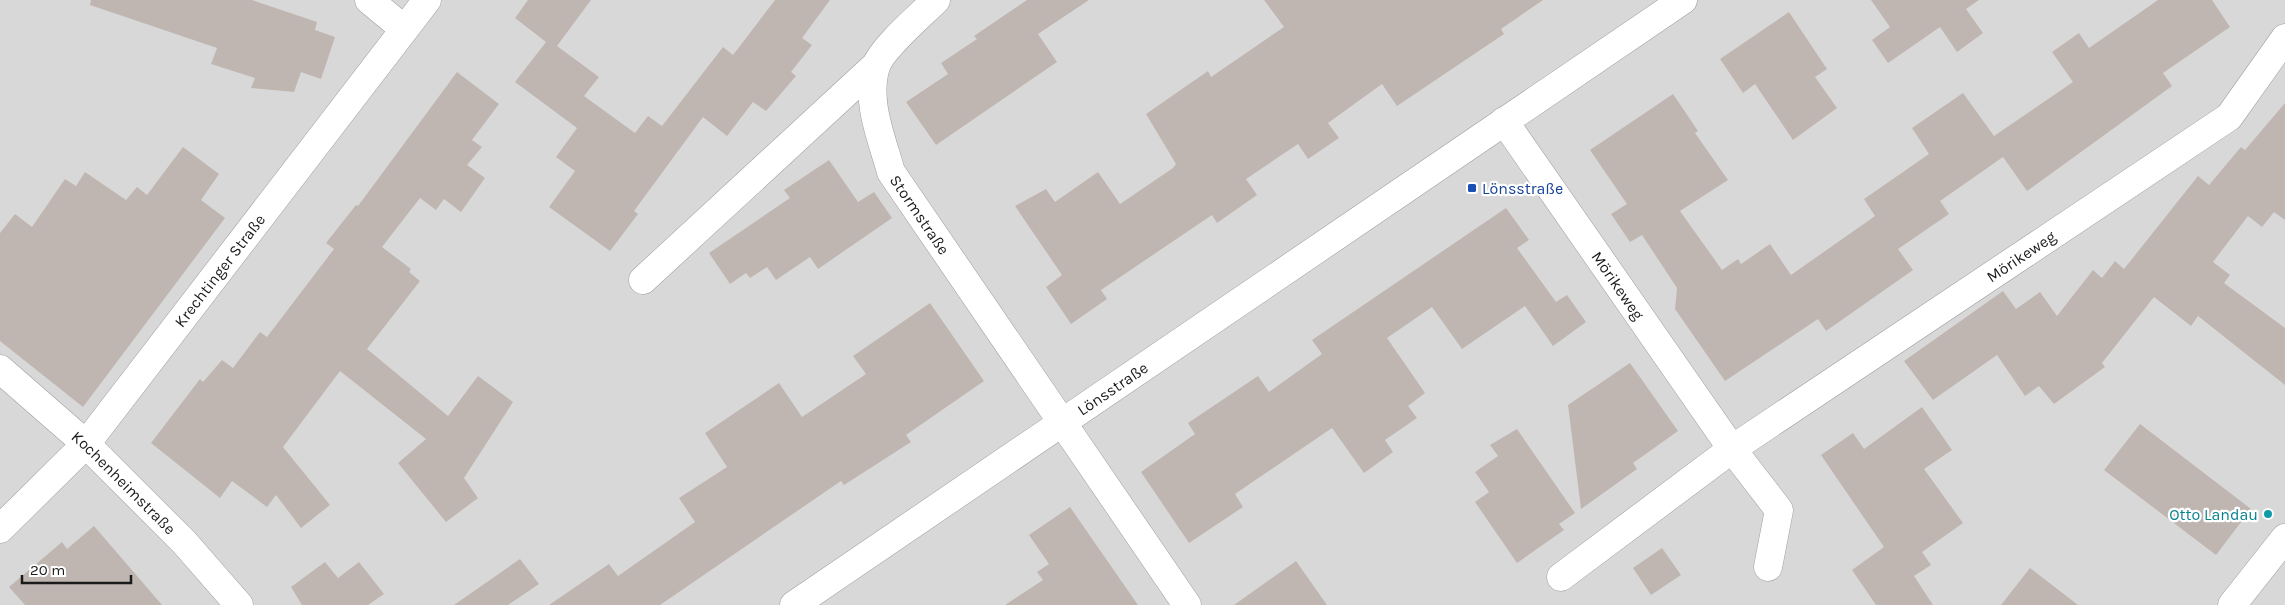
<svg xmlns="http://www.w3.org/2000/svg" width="2285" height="605" font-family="Karla,sans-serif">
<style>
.residential{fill:#d9d8d8}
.building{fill:#c0b6b1}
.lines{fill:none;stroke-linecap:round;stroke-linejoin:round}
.minor-casing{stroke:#9f9f9f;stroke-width:29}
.minor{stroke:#fff;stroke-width:28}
.transit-dot{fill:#1a4fb4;stroke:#fff;stroke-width:2}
.culture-dot{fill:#0f9aa8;stroke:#fff;stroke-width:2}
.labels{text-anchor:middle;stroke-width:4.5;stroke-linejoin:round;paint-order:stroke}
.transit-label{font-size:16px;fill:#164399;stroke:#fff;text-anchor:start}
.street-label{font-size:16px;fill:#1b1b1b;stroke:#fff}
.culture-label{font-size:16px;fill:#0d838f;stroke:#fff;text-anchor:end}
</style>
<rect width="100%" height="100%" fill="#ece7e1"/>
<rect class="residential" x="0" y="0" width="2285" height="605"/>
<g class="building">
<path d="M91,0H252L317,22L315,30L335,37L321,79L301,72L294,92L251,88L255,78L211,64L217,48L90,5Z"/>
<path d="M528,0H591L557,46L599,77L584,96L635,133L648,116L662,126L723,47L733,55L775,0H830L802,38L812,45L791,72L796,76L766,111L753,102L727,136L703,117L634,211L638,214L610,251L549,207L575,171L556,157L577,128L515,82L546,42L515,18Z"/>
<path d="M1027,0H1089L1038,34L1057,62L936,145L906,102L948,74L941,63L977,39L974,36Z"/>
<path d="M1264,0H1543L1501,29L1504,34L1397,106L1382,84L1328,123L1339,138L1308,159L1298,144L1246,179L1257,195L1217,223L1212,215L1101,290L1107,299L1071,324L1046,287L1062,275L1015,206L1046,189L1055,202L1098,172L1120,204L1173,168L1176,164L1146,114L1208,71L1211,77L1284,27Z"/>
<path d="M1871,0H1979L1966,9L1983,33L1957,52L1940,27L1888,63L1872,40L1890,27Z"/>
<path d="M2158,0H2212L2230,27L2163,73L2172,86L2027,191L2003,157L1940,201L1949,214L1898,249L1913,270L1826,331L1818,319L1725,381L1675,309L1677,288L1642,235L1630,242L1611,214L1627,204L1590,150L1673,94L1698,131L1695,133L1728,180L1680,211L1722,270L1738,259L1741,264L1770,244L1791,275L1875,216L1864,199L1929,154L1912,128L1963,93L1994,136L2073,82L2052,52L2079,33L2089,48Z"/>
<path d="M1789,12L1827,69L1815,77L1837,108L1793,140L1755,84L1743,93L1720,59Z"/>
<path d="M457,72L499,104L472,140L482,147L467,165L485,178L461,212L444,199L436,210L420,198L382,247L411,269L409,272L420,281L367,349L448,416L478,376L513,402L464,478L478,498L446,522L398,463L426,439L340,371L283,447L330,505L301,528L276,495L267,507L232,481L220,498L151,443L200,379L203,382L222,360L233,368L260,332L267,337L334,249L326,243L356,205L358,206Z"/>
<path d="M2285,103V220L2274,212L2262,227L2248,216L2213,262L2230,275L2224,283L2285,328V385L2198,316L2191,326L2154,297L2102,363L2105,367L2054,404L2039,386L2025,396L1997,355L1933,400L1904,361L2003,291L2016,309L2040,292L2057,316L2093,270L2102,278L2115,261L2124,269L2198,176L2209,185L2241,147L2245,150Z"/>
<path d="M183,147L219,174L201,200L225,218L83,407L0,341V233L15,214L32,227L65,179L76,186L85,172L126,200L137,187L147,195Z"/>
<path d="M829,160L858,202L874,192L892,218L818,269L810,257L776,280L767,267L750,278L746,273L730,284L709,253L790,198L784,190Z"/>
<path d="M1506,208L1529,240L1517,248L1556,302L1567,295L1586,322L1553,346L1525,306L1462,349L1432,307L1387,338L1425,393L1408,406L1417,418L1385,440L1393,452L1364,473L1332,428L1235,494L1243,507L1189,543L1141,472L1195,434L1188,423L1258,376L1269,392L1322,354L1312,340Z"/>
<path d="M930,303L984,381L906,435L911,442L844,485L841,481L660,605H549L609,564L618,576L695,522L679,498L727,467L705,433L779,383L802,417L866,374L853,356Z"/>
<path d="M1630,363L1678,431L1633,463L1637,469L1581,509L1568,405Z"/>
<path d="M1922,407L1952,450L1924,469L1963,523L1922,552L1931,565L1914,576L1933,605H1876L1852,570L1884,547L1821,455L1853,433L1864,449Z"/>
<path d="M2140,424L2251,509L2216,555L2104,470Z"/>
<path d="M1517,429L1575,513L1559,524L1564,530L1517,563L1475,502L1489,492L1475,472L1498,456L1490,445Z"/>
<path d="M1070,507L1138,605H1005L1043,580L1037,572L1049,564L1029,535Z"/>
<path d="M94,526L162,605H25L9,587L62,542L67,549Z"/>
<path d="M1662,548L1681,575L1651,595L1633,568Z"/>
<path d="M520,559L539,584L508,605H454Z"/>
<path d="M1296,561L1327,605H1234Z"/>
<path d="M325,562L338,578L359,562L384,594L368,605H302L291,587Z"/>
<path d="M2030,568L2078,605H2001Z"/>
</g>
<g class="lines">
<defs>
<g id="minor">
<path d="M369,0L404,29"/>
<path id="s1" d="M936,0C921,15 882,48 876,66C865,101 882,139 891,172L1187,605"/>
<path id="s2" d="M1504,121L1732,449L1779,510L1768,567"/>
<path d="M643,280L876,65"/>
<path id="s3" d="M0,369L86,444L184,542L239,605"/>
<path id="s4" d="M0,529L86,444L427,0"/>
<path id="s5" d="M1561,577L1732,449L2229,117L2285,38"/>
<path id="s6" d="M794,605L1683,0"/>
<path d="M2232,605L2285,538"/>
</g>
</defs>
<use href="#minor" class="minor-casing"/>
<use href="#minor" class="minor"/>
</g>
<rect class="transit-dot" x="1467" y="183" width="10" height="10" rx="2.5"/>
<circle class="culture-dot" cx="2268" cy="514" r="5"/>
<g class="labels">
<g class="transit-label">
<text x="1482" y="194">Lönsstraße</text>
</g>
<g class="street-label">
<text dy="6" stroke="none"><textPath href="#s1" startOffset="250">Stormstraße</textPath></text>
<text dy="6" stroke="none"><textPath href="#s5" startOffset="561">Mörikeweg</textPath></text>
<text dy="6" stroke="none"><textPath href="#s4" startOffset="340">Krechtinger Straße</textPath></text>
<text dy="6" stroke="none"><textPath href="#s2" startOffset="200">Mörikeweg</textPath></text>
<text dy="6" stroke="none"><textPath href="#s6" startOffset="385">Lönsstraße</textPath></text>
<text dy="6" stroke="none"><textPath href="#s3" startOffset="168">Kochenheimstraße</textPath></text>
</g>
<g class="culture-label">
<text x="2258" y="520">Otto Landau</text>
</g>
</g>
<path d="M22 575v8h109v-8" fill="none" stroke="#1b1b1b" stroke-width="2.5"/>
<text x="30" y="575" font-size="15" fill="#1b1b1b" stroke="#ffffff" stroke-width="4" paint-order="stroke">20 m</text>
</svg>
